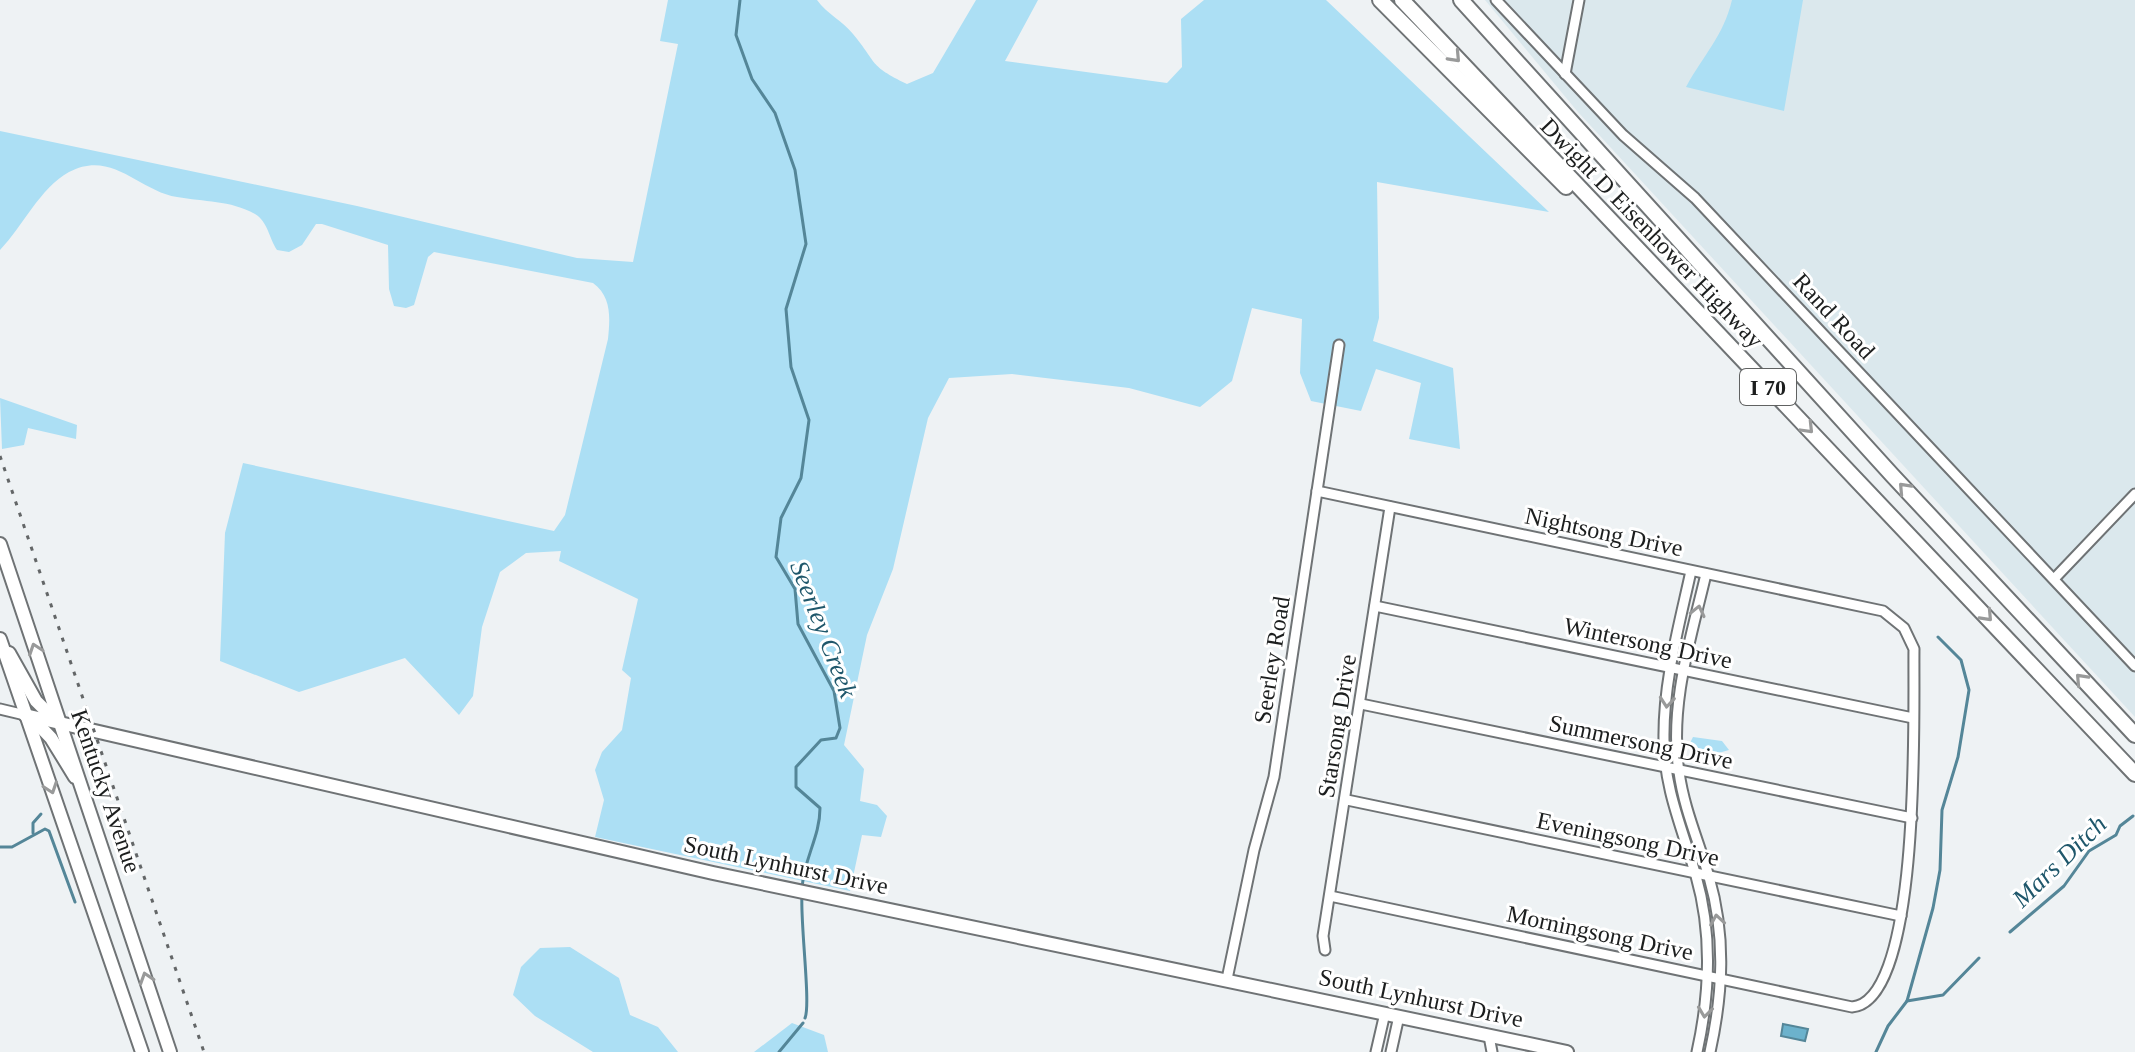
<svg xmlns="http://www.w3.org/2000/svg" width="2135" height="1052" font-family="Georgia,serif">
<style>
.built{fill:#dbe8ed}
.green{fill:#acdff4}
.water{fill:#6cb2cc;stroke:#548698;stroke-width:2}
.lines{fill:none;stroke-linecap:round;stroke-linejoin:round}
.stream{stroke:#548698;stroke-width:3}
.minor-casing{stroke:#6f7375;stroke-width:13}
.major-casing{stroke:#6f7375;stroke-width:16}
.highway-casing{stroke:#6f7375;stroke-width:18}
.minor{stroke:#fff;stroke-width:9}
.major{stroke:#fff;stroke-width:12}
.highway{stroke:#fff;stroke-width:14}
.rail{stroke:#636667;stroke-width:3;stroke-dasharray:4 8;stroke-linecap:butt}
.oneway{stroke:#999a9a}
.labels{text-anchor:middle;stroke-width:6;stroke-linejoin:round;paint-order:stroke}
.shield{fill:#fff;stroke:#606262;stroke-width:2}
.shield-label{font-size:22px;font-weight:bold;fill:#1c1e1e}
.street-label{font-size:24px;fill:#1c1e1e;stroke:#fff}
.water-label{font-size:26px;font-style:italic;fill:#1f576b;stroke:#fff}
</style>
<rect width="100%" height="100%" fill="#eef2f4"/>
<path class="built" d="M1485,0H2135V717L1577,111Z"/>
<g class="green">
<path d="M668,0H817C827,14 843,21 853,34C878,64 868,65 907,84L933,73L976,0H1038L1005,61L1167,83L1182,67L1181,19L1204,0H1326L1549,212L1377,182L1379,318L1373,341L1453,368L1460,449L1409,439L1421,383L1376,369L1361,411L1311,401L1300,373L1302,319L1252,308L1232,381L1200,407L1129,388L1012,374L949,378L928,418L893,569L867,635L844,745L864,769L860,801L877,805L887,816L881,837L862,835L850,891L595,837L604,800L595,770L602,752L622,730L631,678L622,670L638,599L559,561L561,551L526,553L500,572L482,627L473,696L459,715L405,658L299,692L220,661L225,533L243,463L554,531L565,515L608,339C610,318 612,297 593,283L434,252L428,257L414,305L406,308L394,306L389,289L388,245L322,224H316L302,245L289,252L277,250C269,238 268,222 255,214C230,200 204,202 177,197C139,191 112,149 69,172C40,188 23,226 0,250V131L357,206L577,258L633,262L678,44L660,41Z"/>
<path d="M1732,0H1803L1784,111L1686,87C1704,54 1723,37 1732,0Z"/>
<path d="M0,398L77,425L76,439L28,428L24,445L2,449Z"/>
<path d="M1693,737L1722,741L1729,750L1715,754L1695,750L1690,743Z"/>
<path d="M570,947L619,978L630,1015L658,1027L678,1052H593L535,1016L513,995L521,967L540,948Z"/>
<path d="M792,1023L824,1035L828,1052H754Z"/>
</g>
<path class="water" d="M1783,1024L1808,1029L1805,1041L1781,1036Z"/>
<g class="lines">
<g class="stream">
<path d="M740,0L736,35L752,79L775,113L795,170L806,244L786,309L791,367L809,420L801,478L781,518L776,557L795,589L798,624L834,691L840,728L836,738L821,740L796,767V787L820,808C820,837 804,858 802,888"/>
<path d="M33,833V823L41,814"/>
<path d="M0,847H12L45,829L49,831L75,902"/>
<path d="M802,895C800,921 811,1005 805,1018"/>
<path d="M2010,932L2064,886L2089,851L2116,835L2120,826L2133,816"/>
<path d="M1907,1001L1933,908L1940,870L1942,810L1958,757L1969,690L1961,660L1938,637"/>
<path d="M779,1052L803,1023"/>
<path d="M1876,1052L1888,1026L1907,1001L1943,995L1979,958"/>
</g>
<defs>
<g id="minor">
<path d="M1496,0L1623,135L1695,198L2135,666"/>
<path d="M1565,74L1579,0"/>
<path d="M1317,491L1883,611L1904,628L1914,649C1913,704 1923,1002 1852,1007L1330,896"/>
<path d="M1691,571C1679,626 1663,683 1664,740C1664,789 1683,830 1696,876C1713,935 1710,993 1697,1052"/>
<path d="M1706,574C1691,638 1669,705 1679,772C1684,809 1699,842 1709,877C1726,936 1723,993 1710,1052"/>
<path d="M2054,579L2135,494"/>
<path d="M1375,606L1913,718"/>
<path d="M1361,704L1912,818"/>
<path d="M0,709L25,715"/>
<path d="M1347,800L1901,916"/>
<path d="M1325,950L1323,936L1390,507"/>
<path d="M1227,979L1254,850L1274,777L1339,345"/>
<path d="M1489,1036L1492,1052"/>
<path d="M1376,1052L1385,1013"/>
<path d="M1391,1052L1399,1016"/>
</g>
<g id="major">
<path d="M0,544L170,1052"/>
<path d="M0,639L142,1052"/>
<path d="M9,653L36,701L54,719"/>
<path d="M25,715L713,873L1567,1052"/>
<path d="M32,718L51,738L75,777"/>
</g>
<g id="highway">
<path d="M1380,0L1566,187"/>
<path d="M1402,0L2135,774"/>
<path d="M1461,0L1892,475L2135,735"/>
</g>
</defs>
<use href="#minor" class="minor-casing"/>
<use href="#major" class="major-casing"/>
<use href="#highway" class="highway-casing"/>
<use href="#minor" class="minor"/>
<use href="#major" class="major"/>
<use href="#highway" class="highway"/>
<path class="rail" d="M0,456L204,1052"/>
</g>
<defs><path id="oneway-chevron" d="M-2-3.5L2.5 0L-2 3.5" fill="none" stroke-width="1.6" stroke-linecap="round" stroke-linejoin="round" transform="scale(2)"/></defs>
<g class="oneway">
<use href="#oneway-chevron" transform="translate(1455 57) rotate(47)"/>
<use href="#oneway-chevron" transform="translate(1808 428) rotate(46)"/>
<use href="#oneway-chevron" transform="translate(1904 488) rotate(-133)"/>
<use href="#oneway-chevron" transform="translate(1698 611) rotate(-77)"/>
<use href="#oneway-chevron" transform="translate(1987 616) rotate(47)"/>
<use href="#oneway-chevron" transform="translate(35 649) rotate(-109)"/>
<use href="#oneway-chevron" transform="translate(2081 679) rotate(-133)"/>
<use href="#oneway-chevron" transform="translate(1667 702) rotate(95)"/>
<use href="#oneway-chevron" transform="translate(51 788) rotate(71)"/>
<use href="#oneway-chevron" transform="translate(1717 920) rotate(-99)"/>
<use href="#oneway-chevron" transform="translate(146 978) rotate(-108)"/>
<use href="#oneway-chevron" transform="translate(1705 1012) rotate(97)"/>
</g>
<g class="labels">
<rect class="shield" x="1740" y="369" width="56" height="36" rx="6"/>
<g class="shield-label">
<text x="1768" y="395">I 70</text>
</g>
<g class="street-label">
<text transform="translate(1652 233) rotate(46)" y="8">Dwight D Eisenhower Highway</text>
<text transform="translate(1834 316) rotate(47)" y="8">Rand Road</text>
<text transform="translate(1604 532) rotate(12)" y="8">Nightsong Drive</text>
<text transform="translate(1648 643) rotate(12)" y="8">Wintersong Drive</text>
<text transform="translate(1272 660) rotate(-81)" y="8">Seerley Road</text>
<text transform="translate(1337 726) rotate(-81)" y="8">Starsong Drive</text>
<text transform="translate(1641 742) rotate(12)" y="8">Summersong Drive</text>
<text transform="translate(106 791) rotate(71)" y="8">Kentucky Avenue</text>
<text transform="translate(1628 839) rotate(12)" y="8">Eveningsong Drive</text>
<text transform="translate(786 865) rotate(12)" y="8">South Lynhurst Drive</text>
<text transform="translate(1600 933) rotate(12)" y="8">Morningsong Drive</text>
<text transform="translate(1421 998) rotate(12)" y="8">South Lynhurst Drive</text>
</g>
<g class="water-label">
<text transform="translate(824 629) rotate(69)" y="9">Seerley Creek</text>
<text transform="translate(2059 861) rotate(-44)" y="9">Mars Ditch</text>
</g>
</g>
</svg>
